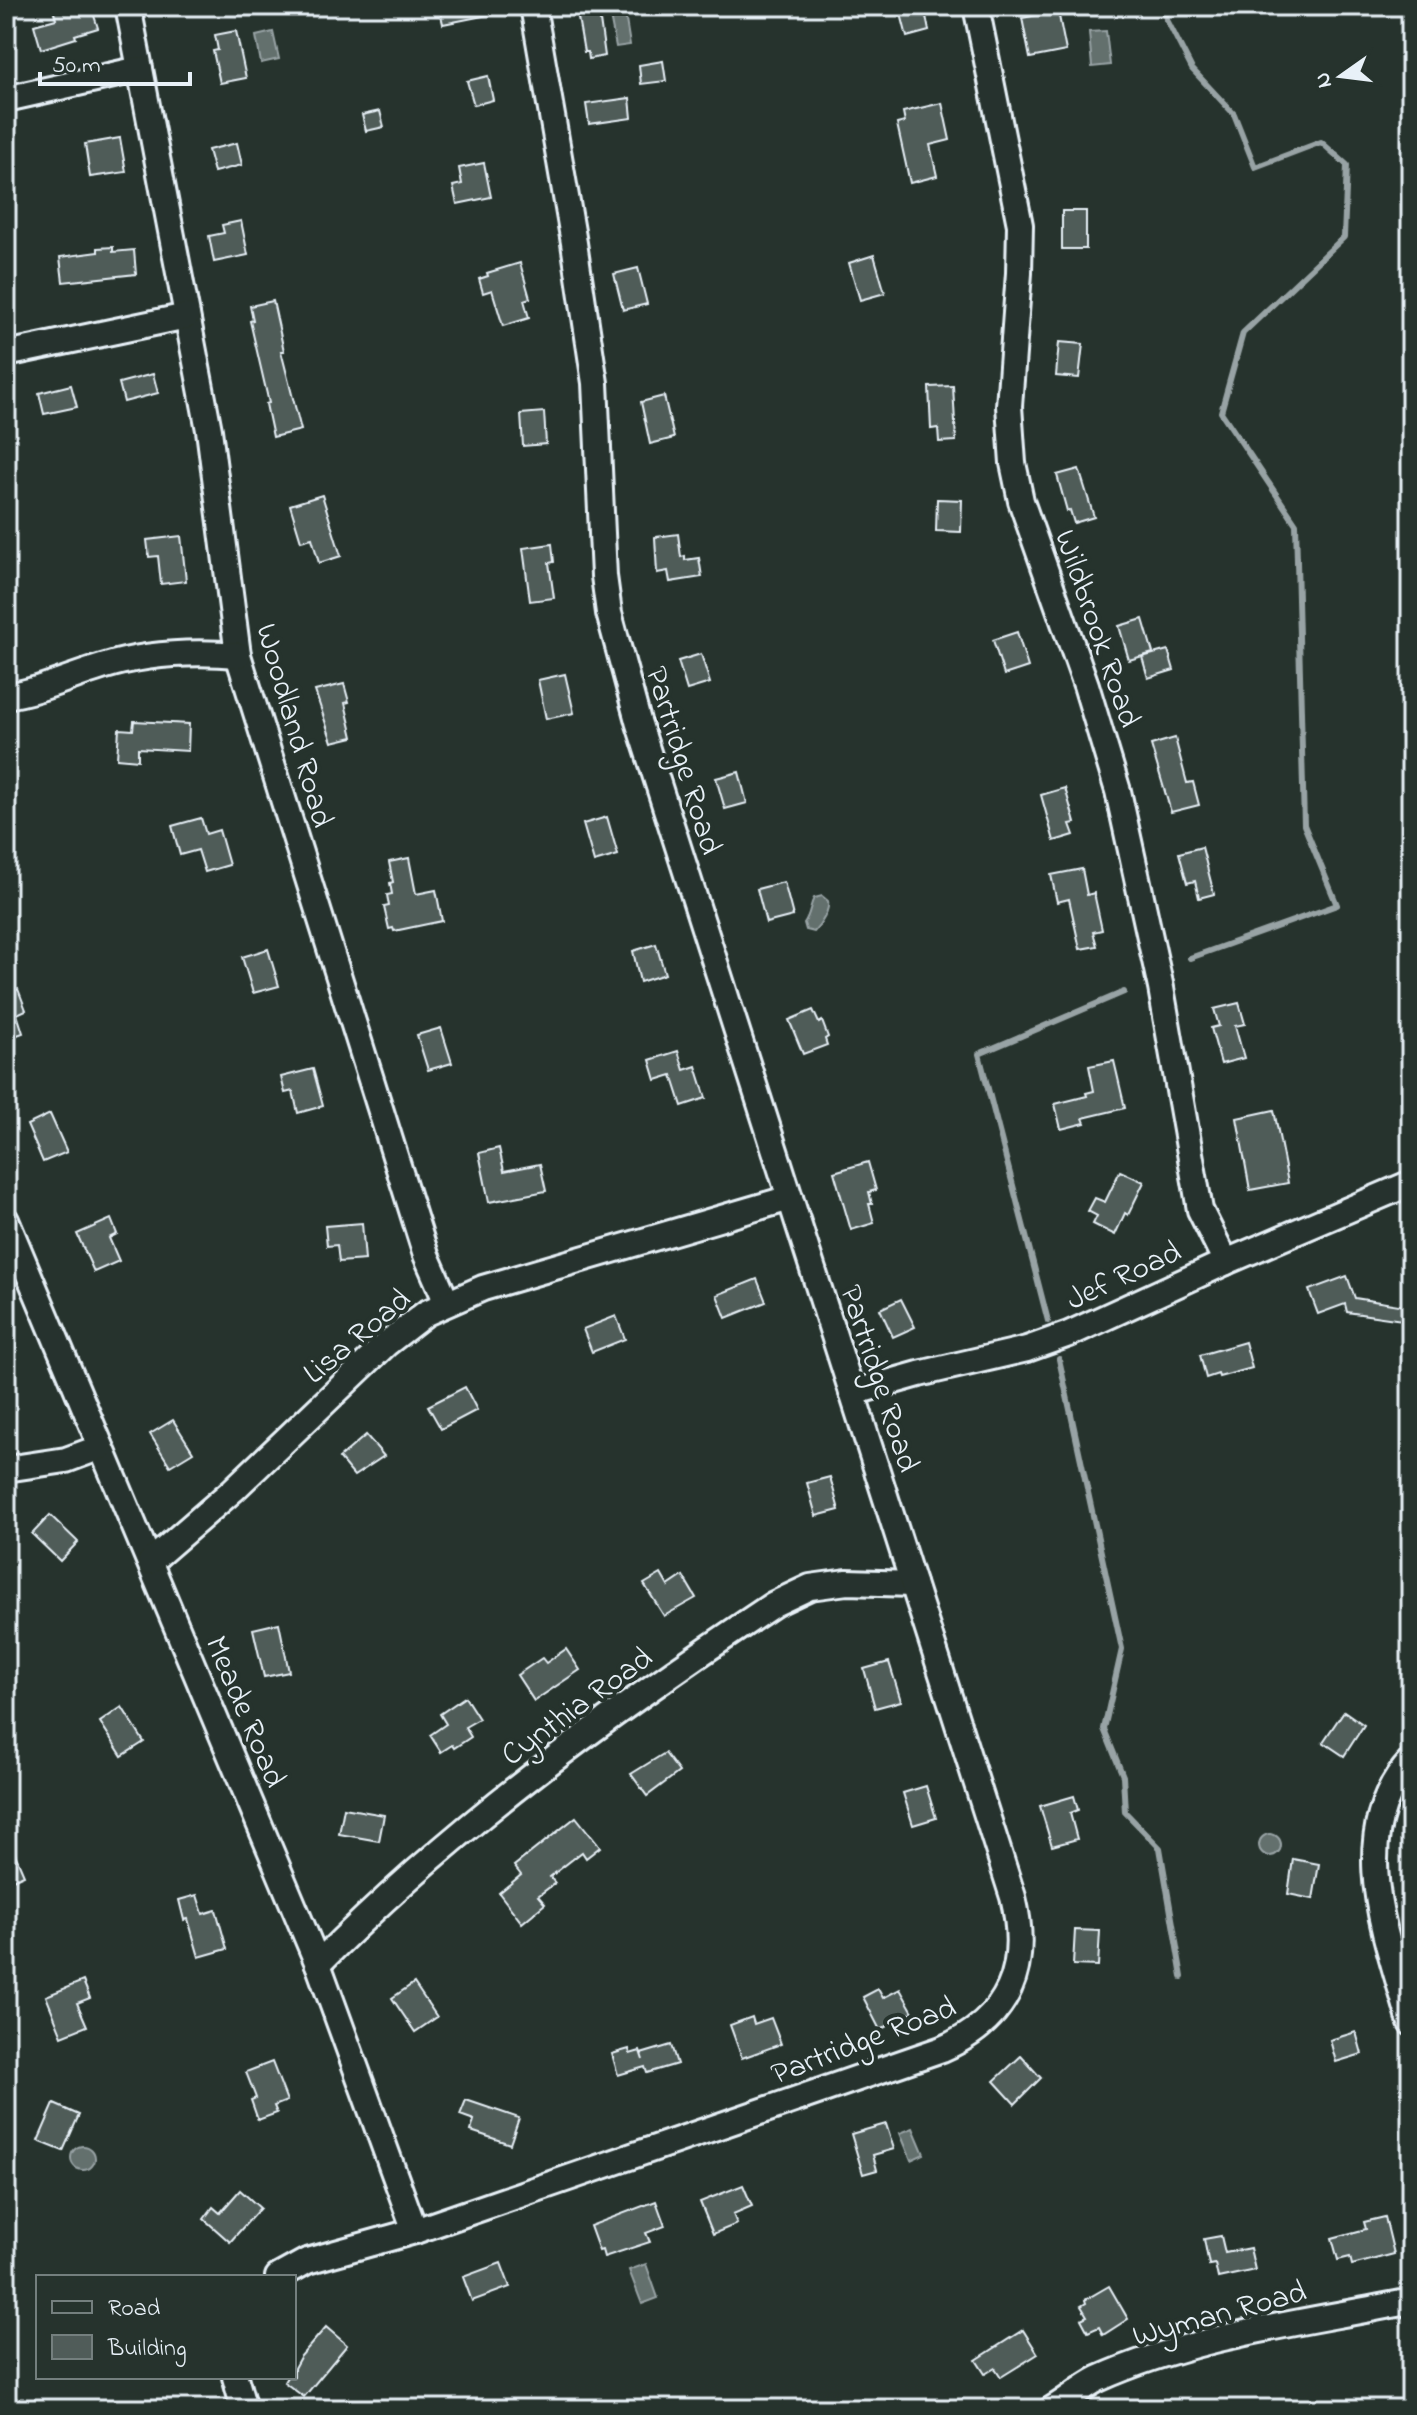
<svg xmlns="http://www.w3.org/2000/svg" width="1417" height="2415" font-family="'Indie Flower',sans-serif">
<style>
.water{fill:#636f6d;stroke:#98a3a5;stroke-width:2}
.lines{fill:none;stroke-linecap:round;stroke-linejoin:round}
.stream{stroke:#98a3a5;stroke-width:6}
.building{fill:#505c59;stroke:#e8f1f8;stroke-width:2}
.minor-casing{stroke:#e8f1f8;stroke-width:30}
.minor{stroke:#26332d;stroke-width:24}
.labels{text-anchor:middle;stroke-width:8;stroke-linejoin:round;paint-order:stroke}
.street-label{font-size:32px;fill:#e8f1f8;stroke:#26332d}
</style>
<rect width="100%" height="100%" fill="#26332d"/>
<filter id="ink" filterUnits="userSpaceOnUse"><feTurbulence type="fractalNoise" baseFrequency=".0125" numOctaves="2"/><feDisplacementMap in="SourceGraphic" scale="16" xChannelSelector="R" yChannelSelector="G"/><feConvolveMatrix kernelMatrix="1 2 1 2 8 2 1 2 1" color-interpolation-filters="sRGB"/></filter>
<g filter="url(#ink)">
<g class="water">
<path d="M625,14L630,45L616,47L610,16Z"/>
<path d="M1106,31L1110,65L1092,67L1089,32Z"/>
<path d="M273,32L279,59L261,63L256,36Z"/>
<path d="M822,896L828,901C830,910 821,925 814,932L806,930L804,923C811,913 809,907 814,898Z"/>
<circle cx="1270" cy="1845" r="11"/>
<path d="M913,2128L924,2154L911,2160L900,2133Z"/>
<circle cx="83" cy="2158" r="12"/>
<path d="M646,2264L658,2298L642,2304L629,2270Z"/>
</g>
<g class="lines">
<g class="stream">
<path d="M1160,6L1192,69L1234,114L1255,167L1321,142L1347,165L1344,237L1243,333L1221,412L1296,524L1304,825L1337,905L1190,958"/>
<path d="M1048,1321L979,1054L1124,992"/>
<path d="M1059,1359L1122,1649L1104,1729L1123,1776L1125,1812L1160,1848L1182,1977"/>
</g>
</g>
<g class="building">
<path d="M52,6H91L98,28L75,35L76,38L41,49L34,25L56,19Z"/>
<path d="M439,6H492L493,14L443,24Z"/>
<path d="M576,6H598L605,56L589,59L588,52H584Z"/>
<path d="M899,6H924L929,31L907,37Z"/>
<path d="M1058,11L1066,51L1030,58L1022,18Z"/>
<path d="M236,31L246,78L220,83L213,51L218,50L215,35Z"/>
<path d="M663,61L666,81L641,84L639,65Z"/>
<path d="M488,76L493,100L474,105L467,81Z"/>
<path d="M630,98L632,118L589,124L586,104Z"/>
<path d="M942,103L950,140L930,145L937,176L910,183L897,124L905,122L903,112Z"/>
<path d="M380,111L384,127L366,131L362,115Z"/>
<path d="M120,138L126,172L90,177L85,144Z"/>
<path d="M237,143L242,165L214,172L208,150Z"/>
<path d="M484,163L491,197L457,204L453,186L462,184L459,168Z"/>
<rect x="1062" y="211" width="24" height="38"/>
<path d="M241,221L248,255L214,262L209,236L224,233L222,225Z"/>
<path d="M113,247V252L134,250L136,274L63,282L60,257L98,252V248Z"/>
<path d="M874,255L885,293L860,300L849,263Z"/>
<path d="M520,263L530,298L524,300L529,318L503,326L492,290L483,293L479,279L488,276L487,273Z"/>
<path d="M638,268L647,304L623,310L614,274Z"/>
<path d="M273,301L284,351H281L301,430L273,437L266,404L269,403L250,321L253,320L250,306Z"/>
<path d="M1059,342L1083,344L1079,378L1056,376Z"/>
<path d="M153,374L158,393L124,402L119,383Z"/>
<path d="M71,385L77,407L44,414L39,393Z"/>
<path d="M953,386L956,441L939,442L938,428L931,429L929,387Z"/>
<path d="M664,396L674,438L650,444L641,402Z"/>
<path d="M544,412L546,444L523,446L521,414Z"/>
<path d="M1079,469L1094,517L1074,523L1070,510L1067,511L1057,475Z"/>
<path d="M322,495L341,556L319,563L312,538L301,541L290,505Z"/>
<path d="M937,499L962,500L961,532L936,531Z"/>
<path d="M678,534L681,557L685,556V560L699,558L702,577L670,582L668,571L657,573L655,537Z"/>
<path d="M181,536L186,581L161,584L158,556L149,557L147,540Z"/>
<path d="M552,544L554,562L549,563L554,598L530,601L523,548Z"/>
<path d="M1143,619L1153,653L1129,660L1119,626Z"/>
<path d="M1017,632L1028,667L1004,675L993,640Z"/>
<path d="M1168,650L1174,670L1148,678L1142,657Z"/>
<path d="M701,654L710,683L687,690L678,661Z"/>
<path d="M565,674L574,713L546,719L538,680Z"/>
<path d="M344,684L349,702L345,703L353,737L332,742L315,691Z"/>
<path d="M134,721L189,724L188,751L138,748V760L117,758L119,729L133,730Z"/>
<path d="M1175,738L1187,783L1193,782L1199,805L1171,812L1151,745Z"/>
<path d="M739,772L747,803L725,809L716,778Z"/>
<path d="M1065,788L1075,823L1070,824L1074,835L1054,841L1041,795Z"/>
<path d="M607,817L618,855L594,862L583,824Z"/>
<path d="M201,818L206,834L219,830L229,865L205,872L198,850L180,855L172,826Z"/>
<path d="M1202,847L1214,894L1199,898L1195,881L1187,883L1179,853Z"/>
<path d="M409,858L416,894L436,890L442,921L394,931L393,928L389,929L384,907L389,906L387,895L392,894L390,883L393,882L389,862Z"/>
<path d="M1082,869L1087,895L1094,893L1102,930L1093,932L1097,946L1080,949L1069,899L1057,902L1051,875Z"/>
<path d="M784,882L793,916L766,923L757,889Z"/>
<path d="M656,944L665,974L640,982L633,951Z"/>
<path d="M268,949L279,986L253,993L242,957Z"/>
<path d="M18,989L26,1010L17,1014L23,1033L6,1039V990L9,993Z"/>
<path d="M1239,1003L1245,1024L1235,1026L1244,1058L1221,1064L1211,1028L1219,1026L1214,1009Z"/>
<path d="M813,1010L819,1023L822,1021L828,1037L825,1039L827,1045L803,1054L789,1020Z"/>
<path d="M441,1028L452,1063L428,1070L417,1035Z"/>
<path d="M678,1051L684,1070L696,1066L706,1098L682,1106L672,1075L656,1080L650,1060Z"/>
<path d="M1114,1061L1125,1108L1083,1118L1085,1123L1061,1129L1055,1104L1087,1096L1086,1093L1094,1091L1089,1066Z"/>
<path d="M313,1069L323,1106L298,1113L293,1091L285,1093L281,1077Z"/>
<path d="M1274,1110L1288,1183L1250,1190L1237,1118Z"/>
<path d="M50,1114L67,1152L43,1162L27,1125Z"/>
<path d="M499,1148L504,1171L540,1164L546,1191L489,1202L479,1153Z"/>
<path d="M868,1162L876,1190L869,1192L872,1204H869L874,1223L851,1230L834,1172Z"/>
<path d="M1120,1171L1144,1182L1128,1215L1125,1213L1115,1235L1093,1224L1097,1216L1088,1211L1095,1198L1105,1202Z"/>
<path d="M111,1219L117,1234L109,1238L119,1261L94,1272L77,1234Z"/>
<path d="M362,1223L365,1260L339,1262L337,1245L327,1246L325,1226Z"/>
<path d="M1347,1276L1355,1298L1405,1306L1402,1320L1347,1312L1345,1304L1318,1314L1309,1290Z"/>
<path d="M757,1279L766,1302L726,1318L717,1295Z"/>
<path d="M901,1299L915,1327L893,1337L880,1309Z"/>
<path d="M616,1316L625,1339L592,1352L583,1329Z"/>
<path d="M1245,1342L1252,1368L1219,1377L1218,1374L1206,1378L1200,1355Z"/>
<path d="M465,1387L477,1410L441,1429L428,1406Z"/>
<path d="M173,1420L193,1452L170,1466L150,1434Z"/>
<path d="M366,1435L384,1456L354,1476L339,1458Z"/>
<path d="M830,1477L839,1510L816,1516L807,1483Z"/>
<path d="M50,1515L78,1542L60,1561L32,1534Z"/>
<path d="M661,1574L668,1586L683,1576L696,1598L664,1616L644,1584Z"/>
<path d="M279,1623L289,1672L264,1677L253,1629Z"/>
<path d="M566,1649L580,1670L534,1701L517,1675L542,1658L546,1663Z"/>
<path d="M889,1662L901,1701L875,1708L864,1669Z"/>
<path d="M465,1697L479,1719L465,1727L471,1737L454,1748L452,1745L441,1752L430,1735L446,1724L440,1714Z"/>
<path d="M122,1707L144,1742L122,1756L100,1722Z"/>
<path d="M1344,1711L1364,1725L1344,1756L1323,1742Z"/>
<path d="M665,1753L679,1772L647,1796L631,1774Z"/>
<path d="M926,1786L936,1818L913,1825L903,1793Z"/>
<path d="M1074,1796L1078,1810L1070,1813L1077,1839L1052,1846L1040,1806Z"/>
<path d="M344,1808L384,1815L379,1841L339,1834Z"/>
<path d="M576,1817L600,1847L586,1858L582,1852L550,1877L555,1883L538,1896L545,1904L522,1923L499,1893L521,1875L514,1866Z"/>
<path d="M6,1833L24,1875L6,1883Z"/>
<path d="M1293,1859L1319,1864L1313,1899L1288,1894Z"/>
<path d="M197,1895L203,1914L216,1910L227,1949L199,1957L188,1919L184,1920L179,1900Z"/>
<path d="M1075,1930L1100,1931L1098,1966L1073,1965Z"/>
<path d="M83,1981L90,1998L77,2003L87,2026L62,2036L46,1996Z"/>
<path d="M414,1983L437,2017L415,2032L392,1998Z"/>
<path d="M878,1989L883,1998L900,1989L913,2012L880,2030L863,1997Z"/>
<path d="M752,2017L754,2024L771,2018L781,2044L742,2058L730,2025Z"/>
<path d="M1356,2032L1362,2054L1336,2062L1330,2040Z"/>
<path d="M671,2045L677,2064L647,2073L645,2067L618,2075L612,2054L629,2049L630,2054L640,2051L643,2060L641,2054Z"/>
<path d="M1021,2056L1041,2078L1015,2104L994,2081Z"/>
<path d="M272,2062L287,2101L274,2106L277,2113L258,2120L251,2100L256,2098L246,2072Z"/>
<path d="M466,2100L519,2118L510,2144L471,2131L474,2120L460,2115Z"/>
<path d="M54,2104L79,2115L63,2151L38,2141Z"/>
<path d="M886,2124L894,2149L873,2155L877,2170L863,2174L851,2134Z"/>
<path d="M743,2185L752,2206L733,2214L737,2224L713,2234L700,2202Z"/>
<path d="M240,2190L260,2208L230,2242L204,2219L213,2207L220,2213Z"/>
<path d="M656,2201L665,2226L646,2233L650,2242L604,2257L602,2250L599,2251L590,2226Z"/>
<path d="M1385,2217L1394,2254L1352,2265L1350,2257L1338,2260L1332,2238L1366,2229L1364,2222Z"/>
<path d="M1221,2236L1225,2253L1250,2248L1255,2270L1218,2278L1215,2264L1209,2265L1204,2239Z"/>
<path d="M501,2263L510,2287L472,2301L463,2277Z"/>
<path d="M1109,2286L1128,2319L1103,2335L1099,2327L1088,2332L1081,2319L1087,2316L1081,2306L1086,2303L1085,2300Z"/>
<path d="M326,2327L347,2345L304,2397L284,2382L287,2377H294V2368L300,2357Z"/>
<path d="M1023,2330L1038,2354L1001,2377L995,2368L985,2374L976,2360Z"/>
</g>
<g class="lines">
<defs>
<g id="minor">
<path d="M128,6L209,430L238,655L426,1255L447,1303"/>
<path d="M976,6L1020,225L1019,273L1009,406L1013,463L1021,501L1086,685L1118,791L1161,988L1200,1210L1226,1262"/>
<path d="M6,99L140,69"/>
<path d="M6,354L187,316"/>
<path d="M6,696C40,691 69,677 102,667C147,653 191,651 238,655"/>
<path d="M6,1220L318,1964L415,2231"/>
<path d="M852,1393L919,1374L1027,1349L1069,1334L1226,1262L1411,1183"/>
<path d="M6,1469L66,1460L101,1447"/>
<path d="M150,1562L233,1490L386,1344L426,1313L483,1288L790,1198"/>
<path d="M1411,1761C1343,1834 1388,1941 1411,2023"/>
<path d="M318,1964C454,1826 613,1711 774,1604L810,1587L847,1582L913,1584"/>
<path d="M278,2277L307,2261L415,2231L942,2049C1010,2019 1030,1967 1013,1897L638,721L609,613L604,576L595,383L574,243L533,6"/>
<path d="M235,2377L244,2409"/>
<path d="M1052,2409C1068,2400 1082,2387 1098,2379C1198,2334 1305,2323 1411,2301"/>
</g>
</defs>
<use href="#minor" class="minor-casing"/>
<use href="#minor" class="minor"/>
</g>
</g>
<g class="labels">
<g class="street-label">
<text transform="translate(1099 628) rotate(71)" y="11">Wildbrook Road</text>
<text transform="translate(296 725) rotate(74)" y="11">Woodland Road</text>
<text transform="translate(685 760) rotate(73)" y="11">Partridge Road</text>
<text transform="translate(1123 1274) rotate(-25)" y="11">Jef Road</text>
<text transform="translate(356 1335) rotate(-40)" y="11">Lisa Road</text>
<text transform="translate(881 1378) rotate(72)" y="11">Partridge Road</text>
<text transform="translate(576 1705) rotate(-36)" y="11">Cynthia Road</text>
<text transform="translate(247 1711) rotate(67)" y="11">Meade Road</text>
<text transform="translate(863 2039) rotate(-21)" y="11">Partridge Road</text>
<text transform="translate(1219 2312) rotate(-15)" y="11">Wyman Road</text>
</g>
</g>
<rect width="1417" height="2415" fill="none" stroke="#26332d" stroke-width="32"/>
<rect x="16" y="16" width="1385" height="2383" fill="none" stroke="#e8f1f8" stroke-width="3" filter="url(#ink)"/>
<rect x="36" y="2275" width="260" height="104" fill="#26332d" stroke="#747f7e" stroke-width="2"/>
<rect x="52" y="2301" width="40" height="12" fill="#26332d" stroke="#747f7e" stroke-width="2"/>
<text x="108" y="2315" font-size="24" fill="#e8f1f8">Road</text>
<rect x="52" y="2335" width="40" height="24" fill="#505c59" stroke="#747f7e" stroke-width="2"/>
<text x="108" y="2355" font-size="24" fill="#e8f1f8">Building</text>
<g transform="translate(1341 76) rotate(256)" stroke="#26332d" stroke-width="6" paint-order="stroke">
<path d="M0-6L14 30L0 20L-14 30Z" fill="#e8f1f8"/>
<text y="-12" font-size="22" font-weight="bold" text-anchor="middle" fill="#e8f1f8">N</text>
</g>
<path d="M40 72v12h150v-12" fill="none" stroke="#e8f1f8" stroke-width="4"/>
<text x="52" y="72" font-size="24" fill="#e8f1f8" stroke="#26332d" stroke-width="6" paint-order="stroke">50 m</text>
</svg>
